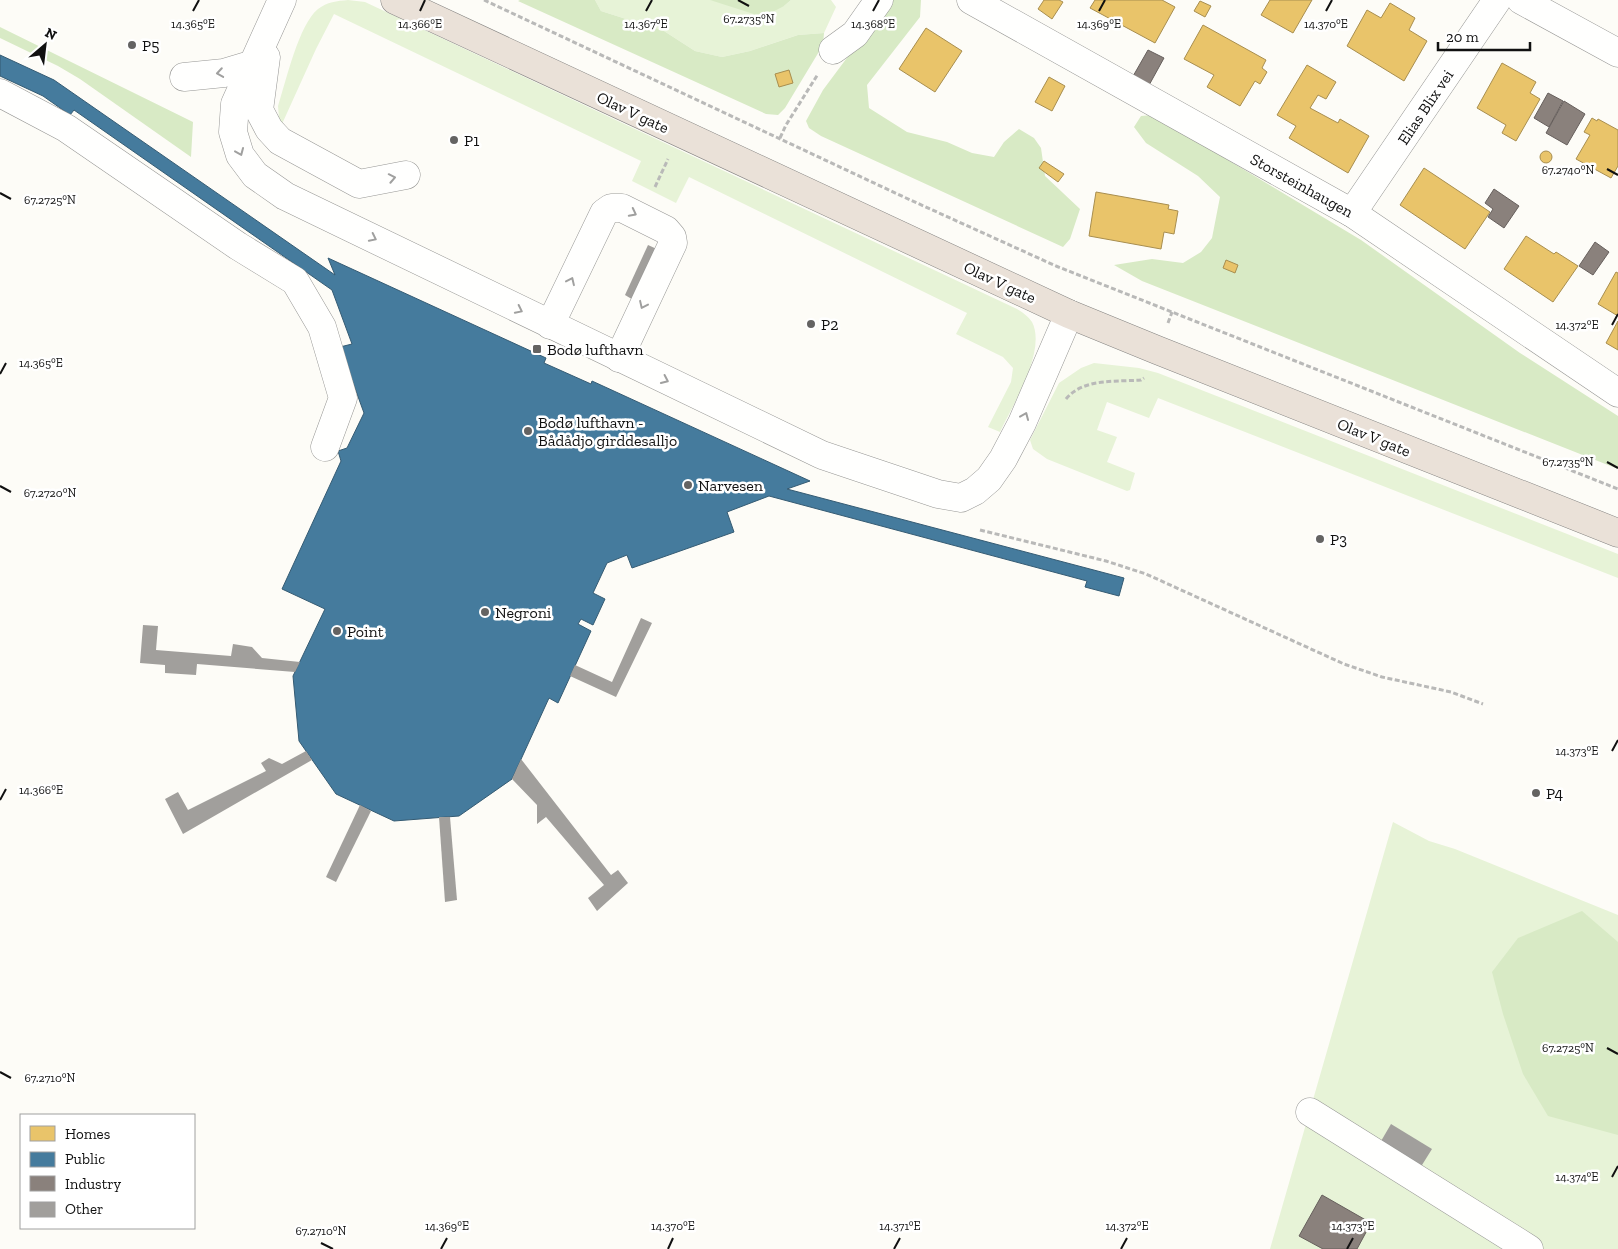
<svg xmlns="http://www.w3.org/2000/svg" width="1618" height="1249" font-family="'Zilla Slab',serif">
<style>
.green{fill:#e7f3d7}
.forest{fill:#d8eac5}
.homes{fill:#e9c46a;stroke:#a88e4f}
.public{fill:#457b9d;stroke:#355b73}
.industry{fill:#8a817c;stroke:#665f5c}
.building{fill:#a19f9c}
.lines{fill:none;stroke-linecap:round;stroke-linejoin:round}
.minor-casing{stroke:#979795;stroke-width:29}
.highway-casing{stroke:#858482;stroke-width:29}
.path{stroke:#b9b9b8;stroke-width:3;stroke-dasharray:5 2.5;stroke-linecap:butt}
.minor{stroke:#fffffe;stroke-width:28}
.highway{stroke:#eae1d8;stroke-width:28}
.oneway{stroke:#a0a09f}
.ticks{fill:none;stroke:#111;stroke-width:2}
.poi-dot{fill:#646362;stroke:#fff;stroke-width:2}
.labels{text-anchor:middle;stroke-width:5;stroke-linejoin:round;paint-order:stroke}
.poi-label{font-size:16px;fill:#111;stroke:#fff;text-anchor:start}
.street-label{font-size:16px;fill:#111;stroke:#fff}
.ticks-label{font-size:12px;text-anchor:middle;fill:#111;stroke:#fff;stroke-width:5;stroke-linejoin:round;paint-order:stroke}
</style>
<rect width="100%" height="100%" fill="#fdfcf7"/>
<g class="green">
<path d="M348,0L365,2L1017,309C1022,312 1029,317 1032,322C1047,351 1012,406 1000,432L988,427L1011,382L1013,368L1003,357L956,334L967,313L689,177L676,203L632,181L641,161L334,14L316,49L282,124L279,118L278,106C286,81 299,24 318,9C327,2 337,1 348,0Z"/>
<path d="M595,0H710L784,6L791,0H831L836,7L824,33L798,35L750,51L722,57L695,51L664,31L601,11Z"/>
<path d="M1094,363L1139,368L1158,373L1618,554V578L1158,398L1149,418L1107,402L1097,430L1117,437L1107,462L1135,473L1130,490L1127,491L1047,459L1033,449L1030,440L1059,383L1081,368Z"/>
<path d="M1393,822L1429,841L1455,849L1618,915V1249H1270Z"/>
</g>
<g class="forest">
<path d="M520,0H595L601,11L664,31L695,51L722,57L750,51L798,35L824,33L823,45L785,108L778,115L766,114L518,1Z"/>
<path d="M710,0H791L784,6L763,17Z"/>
<path d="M890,0H921L920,17L867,85L869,108L907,132L947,142L972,153L994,157L1004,142L1019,129L1034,138L1041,148L1045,176L1080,209L1070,239L1063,247L821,136L809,128L806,121L823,90Z"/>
<path d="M0,27L193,122L191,157L80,79L58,66L0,38Z"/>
<path d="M1153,115L1361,240L1520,353L1618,416V469L1142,281L1114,265L1152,259L1183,263L1201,252L1212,238L1220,197L1198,176L1146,143L1134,127L1141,116Z"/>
<path d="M1582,911L1618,942V1135L1548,1116L1523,1074L1503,1014L1492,972L1518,938Z"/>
</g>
<g class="homes">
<path d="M1044,0H1059L1063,2L1052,19L1038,9Z"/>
<path d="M1095,0H1162L1175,7L1155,43L1090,8Z"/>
<path d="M1270,0H1312L1293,33L1261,15Z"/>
<path d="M1200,1L1211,6L1205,17L1194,11Z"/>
<path d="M1390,3L1415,18L1409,30L1427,41L1404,81L1347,46L1367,10L1381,18Z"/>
<path d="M1203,25L1266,60L1262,68L1267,72L1260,84L1255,81L1240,106L1207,87L1214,75L1184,59Z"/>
<path d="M926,28L962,51L935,92L899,69Z"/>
<path d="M1502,63L1536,82L1530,93L1540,99L1516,141L1502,133L1506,125L1477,108Z"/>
<path d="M1307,65L1336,82L1326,99L1318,95L1310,108L1338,123L1340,119L1369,136L1348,173L1289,138L1296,126L1277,115Z"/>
<path d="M789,70L793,83L779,87L775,74Z"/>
<path d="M1049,77L1065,86L1052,111L1035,102Z"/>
<path d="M1592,118L1597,121L1598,119L1618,130V166L1611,178L1576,159L1590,135L1584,132Z"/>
<circle cx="1546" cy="157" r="6"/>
<path d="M1044,161L1064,174L1058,182L1039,168Z"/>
<path d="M1424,168L1490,212L1465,249L1400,205Z"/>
<path d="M1096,192L1169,205L1168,209L1178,211L1174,234L1164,232L1161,249L1089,236Z"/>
<path d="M1526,236L1554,254L1556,252L1578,266L1553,302L1504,269Z"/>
<path d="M1226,260L1238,265L1235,273L1223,268Z"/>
<path d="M1616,272L1618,273V316L1598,304Z"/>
<path d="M1618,321V350L1606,343Z"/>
</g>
<path class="public" d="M0,55L54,80L335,275L328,258L546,358L544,363L591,384L592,381L810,481L787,489L1124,578L1119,596L1085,587L1087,581L769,496L727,512L734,532L632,568L627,555L607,563L593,593L605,599L593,625L581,619L578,624L591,631L558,703L549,698L512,779L459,816L394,821L336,794L299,741L293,676L325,609L282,589L341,461L338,451L347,448L364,413L340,347L352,344L332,290L74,110L70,115L43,96L0,76Z"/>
<g class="industry">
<path d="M1148,50L1164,58L1148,87L1132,78Z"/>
<path d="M1548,93L1563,101L1549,127L1534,118Z"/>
<path d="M1564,101L1585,114L1567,145L1546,133Z"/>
<path d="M1494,189L1519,206L1504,228L1488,217L1493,209L1485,203Z"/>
<path d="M1595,242L1609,252L1593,275L1579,266Z"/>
<path d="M1322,1195L1371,1223L1357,1249H1323L1299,1236Z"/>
</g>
<g class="building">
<path d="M648,245L659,250L635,301L625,295Z"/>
<path d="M641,618L652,623L616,697L570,676L575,665L612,682Z"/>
<path d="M143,625L158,626L156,650L231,656L233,644L252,647L262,658L300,662L295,672L197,664L196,675L165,673V665L140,663Z"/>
<path d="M306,751L312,760L183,834L165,799L178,792L188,810L266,771L261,763L269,758L282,764Z"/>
<path d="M521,759L611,875L618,870L628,883L597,911L588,898L604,885L546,817L537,824V805L512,779Z"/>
<path d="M360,805L371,811L336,882L326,877Z"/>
<path d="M439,817H450L457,900L445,902Z"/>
<path d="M1391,1124L1432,1149L1417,1173L1377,1148Z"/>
</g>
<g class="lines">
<defs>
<g id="minor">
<path d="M282,0L235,104L233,132L240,155L255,175L285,196L822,455L938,494L961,498L975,491L989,479L1003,459L1022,423L1069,314"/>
<path d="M971,0L1352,213L1618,393"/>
<path d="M1521,0L1618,53"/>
<path d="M833,50L855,34L879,0"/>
<path d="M266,57L259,110L269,129L280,141L359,184L406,175"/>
<path d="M184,77L224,73L254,64"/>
<path d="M0,93L66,128L238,246L295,281L322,327L343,398L325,447"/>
<path d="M1352,213L1497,0"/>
<path d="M550,325L604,213L611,208H622L666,230L672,237L673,243L619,358"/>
<path d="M1310,1112L1529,1249"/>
</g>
<path id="highway" d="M395,0L1069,314L1157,350L1618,533"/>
</defs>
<use href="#minor" class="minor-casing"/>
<use href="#highway" class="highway-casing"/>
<g class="path">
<path d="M484,0L906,198L1056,266L1618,489"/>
<path d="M780,138L786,125L818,74"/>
<path d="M655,187L668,159"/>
<path d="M1168,323L1172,312"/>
<path d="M1066,399C1083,378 1116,382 1141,380L1144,378"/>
<path d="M980,530L1106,561L1146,574L1344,664L1382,677L1451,692L1483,704"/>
</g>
<use href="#minor" class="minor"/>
<use href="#highway" class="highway"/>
</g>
<defs><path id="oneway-chevron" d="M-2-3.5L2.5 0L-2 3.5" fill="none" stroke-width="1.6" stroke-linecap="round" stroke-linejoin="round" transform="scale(1.25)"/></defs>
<g class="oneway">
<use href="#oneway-chevron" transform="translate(220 73) rotate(171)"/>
<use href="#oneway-chevron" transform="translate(240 152) rotate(67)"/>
<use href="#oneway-chevron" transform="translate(392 178) rotate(-11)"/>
<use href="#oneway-chevron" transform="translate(633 213) rotate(27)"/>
<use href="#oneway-chevron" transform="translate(373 238) rotate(26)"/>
<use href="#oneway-chevron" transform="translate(571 281) rotate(-65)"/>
<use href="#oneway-chevron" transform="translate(643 305) rotate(115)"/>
<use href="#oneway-chevron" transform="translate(519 310) rotate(26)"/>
<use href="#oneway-chevron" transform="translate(665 380) rotate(25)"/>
<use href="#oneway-chevron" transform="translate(1025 416) rotate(-67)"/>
</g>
<path class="ticks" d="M738,0L749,6M193,11L199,0M420,11L425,0M646,11L652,0M873,11L879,0M1099,11L1105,0M1326,11L1332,0M1607,169L1618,175M0,193L11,199M1612,325L1618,314M0,374L6,363M1607,462L1618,468M0,486L11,492M1612,751L1618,740M0,800L6,789M1607,1048L1618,1054M0,1072L11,1078M1612,1177L1618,1166M321,1243L333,1249M441,1249L447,1238M668,1249L673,1238M894,1249L900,1238M1121,1249L1127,1238M1347,1249L1353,1238"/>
<g class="poi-dot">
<circle cx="132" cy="45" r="5"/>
<circle cx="454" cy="140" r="5"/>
<circle cx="811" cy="324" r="5"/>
<rect x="532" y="344" width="10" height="10" rx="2.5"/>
<circle cx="528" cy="431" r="5"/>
<circle cx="688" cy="485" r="5"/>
<circle cx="1320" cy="539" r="5"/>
<circle cx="485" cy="612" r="5"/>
<circle cx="337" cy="631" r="5"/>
<circle cx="1536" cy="793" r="5"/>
</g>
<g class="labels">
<g class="poi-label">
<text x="142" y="51">P5</text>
<text x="464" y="146">P1</text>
<text x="821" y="330">P2</text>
<text x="547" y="355">Bodø lufthavn</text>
<text x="538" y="428">Bodø lufthavn -<tspan x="538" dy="18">Bådådjo girddesalljo</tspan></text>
<text x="698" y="491">Narvesen</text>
<text x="1330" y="545">P3</text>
<text x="495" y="618">Negroni</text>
<text x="347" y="637">Point</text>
<text x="1546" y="799">P4</text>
</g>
<g class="street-label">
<text transform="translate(1425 107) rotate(-56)" y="6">Elias Blix vei</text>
<text transform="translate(633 112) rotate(25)" y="6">Olav V gate</text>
<text transform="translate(1302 185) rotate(29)" y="6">Storsteinhaugen</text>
<text transform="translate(1000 282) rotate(25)" y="6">Olav V gate</text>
<text transform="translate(1374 437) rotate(22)" y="6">Olav V gate</text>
</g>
</g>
<g class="ticks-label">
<text x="749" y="23">67.2735°N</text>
<text x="193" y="28">14.365°E</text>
<text x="420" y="28">14.366°E</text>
<text x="646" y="28">14.367°E</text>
<text x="873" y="28">14.368°E</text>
<text x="1099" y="28">14.369°E</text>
<text x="1326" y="28">14.370°E</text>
<text x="1568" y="174">67.2740°N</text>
<text x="50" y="204">67.2725°N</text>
<text x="1577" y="329">14.372°E</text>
<text x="41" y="367">14.365°E</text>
<text x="1568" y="466">67.2735°N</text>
<text x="50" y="497">67.2720°N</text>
<text x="1577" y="755">14.373°E</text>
<text x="41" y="794">14.366°E</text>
<text x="1568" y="1052">67.2725°N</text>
<text x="50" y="1082">67.2710°N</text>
<text x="1577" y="1181">14.374°E</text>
<text x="447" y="1230">14.369°E</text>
<text x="673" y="1230">14.370°E</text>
<text x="900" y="1230">14.371°E</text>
<text x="1127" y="1230">14.372°E</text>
<text x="1353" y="1230">14.373°E</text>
<text x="321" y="1235">67.2710°N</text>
</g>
<rect x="20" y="1114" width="175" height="115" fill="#ffffff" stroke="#a0a0a0"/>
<rect x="30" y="1126" width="25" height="15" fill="#e9c46a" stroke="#a0a0a0"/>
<text x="65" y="1139" font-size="15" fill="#111111">Homes</text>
<rect x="30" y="1152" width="25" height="15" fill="#457b9d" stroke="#a0a0a0"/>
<text x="65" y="1164" font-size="15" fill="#111111">Public</text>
<rect x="30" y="1176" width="25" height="15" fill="#8a817c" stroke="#a0a0a0"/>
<text x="65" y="1189" font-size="15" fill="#111111">Industry</text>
<rect x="30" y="1202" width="25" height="15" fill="#a19f9c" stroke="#a0a0a0"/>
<text x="65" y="1214" font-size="15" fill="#111111">Other</text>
<g transform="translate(45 45) rotate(28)" stroke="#ffffff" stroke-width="4" paint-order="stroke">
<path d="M0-4L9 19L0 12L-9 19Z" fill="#111111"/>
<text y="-8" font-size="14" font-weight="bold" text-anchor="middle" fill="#111111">N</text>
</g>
<path d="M1438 42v8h92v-8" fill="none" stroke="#111111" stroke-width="2.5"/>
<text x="1446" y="42" font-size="15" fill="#111111" stroke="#ffffff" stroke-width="4" paint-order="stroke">20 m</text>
</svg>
